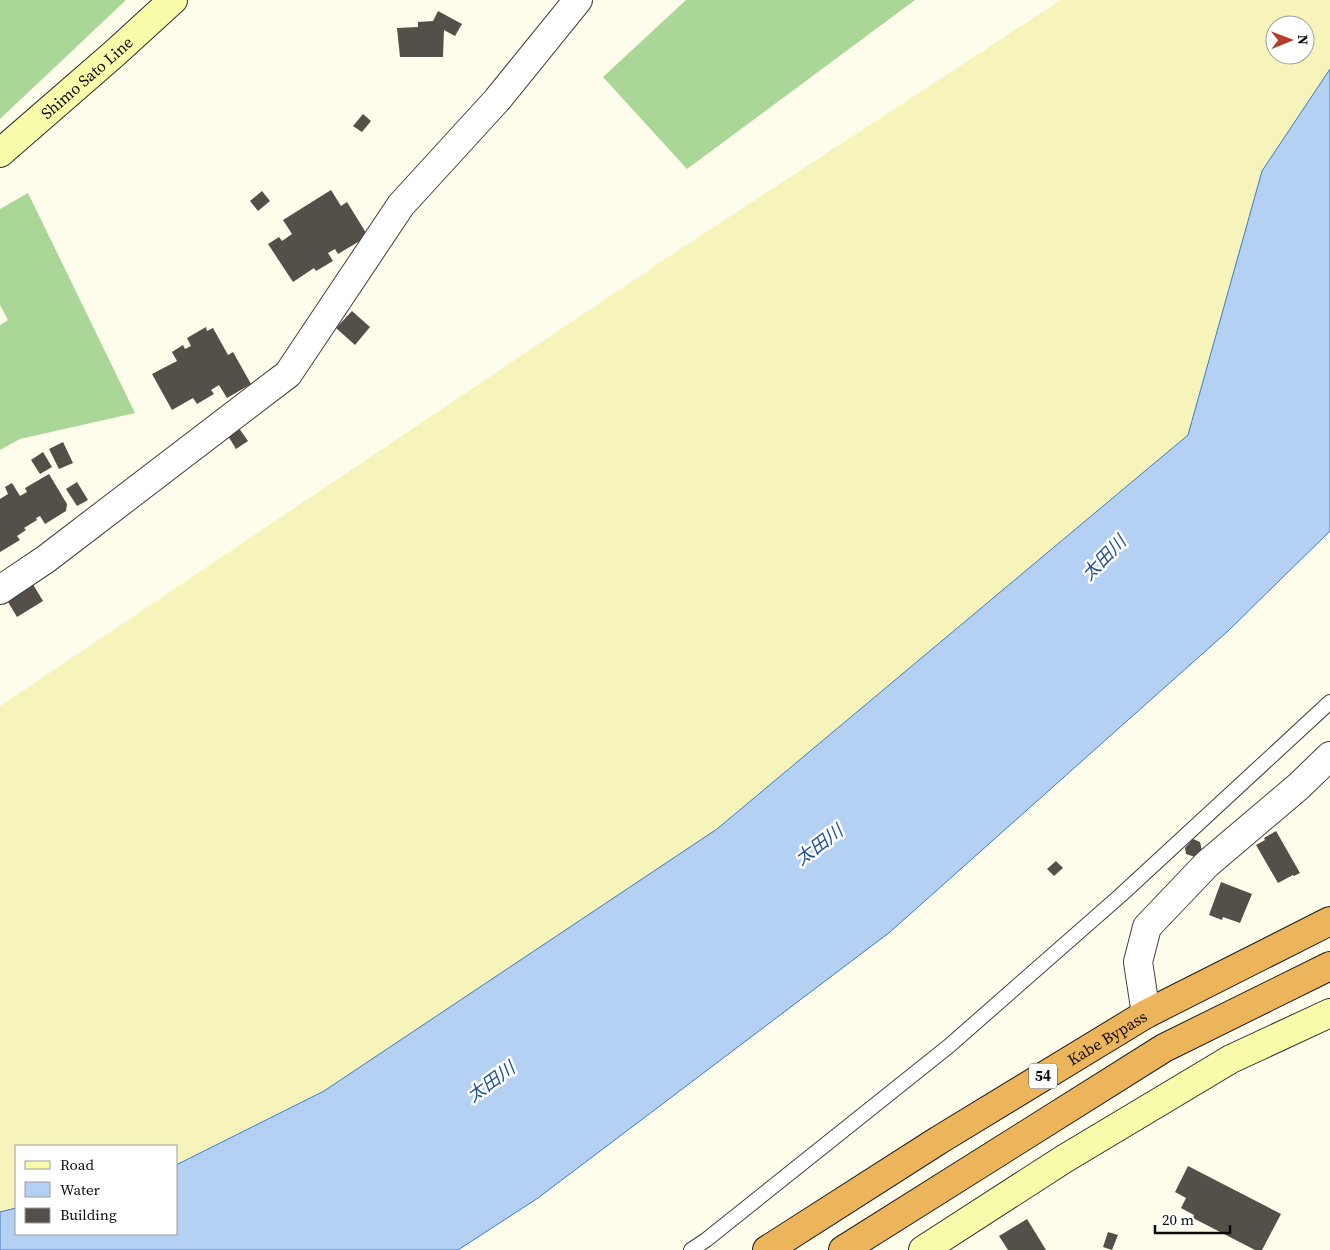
<svg xmlns="http://www.w3.org/2000/svg" width="1330" height="1250" font-family="'Source Serif 4','Noto Sans JP',serif">
<style>
.forest{fill:#aad698}
.sand{fill:#f7f4bb;fill-rule:evenodd}
.water{fill:#b4d1f3;stroke:#3e7ac6}
.building{fill:#544f49}
.lines{fill:none;stroke-linecap:round;stroke-linejoin:round}
.lane-casing{stroke:#3f3f3f;stroke-width:16}
.street-casing{stroke:#3f3f3f;stroke-width:30}
.secondary-casing{stroke:#2e2e2e;stroke-width:30}
.highway-casing{stroke:#1d1d1d;stroke-width:30}
.lane{stroke:#fff;stroke-width:14}
.street{stroke:#fff;stroke-width:28}
.secondary{stroke:#f7fbaa;stroke-width:28}
.highway{stroke:#edb55b;stroke-width:28}
.labels{text-anchor:middle;stroke-width:5;stroke-linejoin:round;paint-order:stroke}
.shield{fill:#fff;stroke:#555;stroke-width:1}
.shield-label{font-size:15px;font-weight:bold;fill:#0c0c0c}
.street-label{font-size:16px;fill:#0c0c0c;stroke:#fff}
.water-label{font-size:18px;font-style:italic;fill:#1c4e97;stroke:#fff}
</style>
<rect width="100%" height="100%" fill="#fefdec"/>
<g class="forest">
<path d="M0,0H126L0,119Z"/>
<path d="M686,0H915L687,169L603,77Z"/>
<path d="M28,193L135,413L20,439L0,450V325L8,320L0,305V209Z"/>
</g>
<path class="sand" d="M1061,0H1330V69L1262,171L1188,435L717,829L324,1091L176,1165V1146H16V1208L0,1212V706L677,251ZM1275,25H1305V55H1275Z"/>
<path class="water" d="M1330,69V531L1228,631L890,932L538,1198L458,1250H0V1212L16,1208V1234H176V1165L324,1091L717,829L1188,435L1262,171Z"/>
<g class="building">
<path d="M438,11L462,24L455,36L444,30L443,57H400L397,28L418,27V22L433,21Z"/>
<path d="M363,114L371,121L362,132L353,126Z"/>
<path d="M331,190L341,206L347,202L368,236L338,254L335,249L328,253L333,261L316,271L314,268L293,282L268,244L279,237L282,241L292,234L283,220Z"/>
<path d="M262,191L270,201L258,211L250,201Z"/>
<path d="M352,311L370,327L355,345L336,328Z"/>
<path d="M206,327L207,331L213,328L228,355L233,352L251,384L227,398L219,385L211,390L214,394L197,404L193,398L172,410L152,374L177,361L172,352L183,345L185,349L191,346L187,338Z"/>
<path d="M236,424L248,441L236,449L225,431Z"/>
<path d="M63,442L73,463L59,469L49,449Z"/>
<path d="M43,452L52,467L40,474L31,460Z"/>
<path d="M49,474L67,504L66,511L45,524L40,516L36,518L37,520L24,528L26,530L17,536L20,540L0,552V499L8,494L5,487L12,483L20,496L27,492L25,488Z"/>
<path d="M77,482L88,500L77,506L66,489Z"/>
<path d="M28,576L43,601L17,617L2,592Z"/>
<path d="M1276,831L1300,873L1294,876L1293,875L1278,883L1256,845L1265,840L1264,838Z"/>
<path d="M1193,839L1200,842L1202,851L1195,857L1186,854L1185,848Z"/>
<path d="M1056,861L1063,868L1054,876L1047,869Z"/>
<path d="M1221,882L1252,894L1240,923L1223,917L1222,920L1209,915Z"/>
<path d="M1188,1166L1281,1214L1262,1250H1255L1193,1218L1194,1215L1181,1208L1186,1198L1175,1192Z"/>
<path d="M1027,1219L1046,1250H1008L999,1236Z"/>
<path d="M1108,1232L1118,1235L1112,1250L1103,1247Z"/>
</g>
<g class="lines">
<defs>
<path id="lane" d="M691,1250L706,1240L949,1046L1121,895L1330,702"/>
<g id="street">
<path d="M0,590L46,559L288,374L401,205L497,100L578,0"/>
<path d="M1146,1014L1138,962L1147,927L1207,864L1299,786L1330,756"/>
</g>
<g id="secondary">
<path id="s1" d="M0,153L115,53L173,0"/>
<path d="M923,1250L1064,1159L1231,1059L1330,1013"/>
</g>
<g id="highway">
<path id="s2" d="M767,1250L939,1140L1146,1014L1330,921"/>
<path d="M843,1250L1164,1048L1330,966"/>
</g>
</defs>
<use href="#lane" class="lane-casing"/>
<use href="#street" class="street-casing"/>
<use href="#secondary" class="secondary-casing"/>
<use href="#highway" class="highway-casing"/>
<use href="#lane" class="lane"/>
<use href="#street" class="street"/>
<use href="#secondary" class="secondary"/>
<use href="#highway" class="highway"/>
</g>
<g class="labels">
<rect class="shield" x="1029" y="1063.5" width="28" height="25" rx="4"/>
<g class="shield-label">
<text x="1043" y="1081">54</text>
</g>
<g class="street-label">
<text dy="6" stroke="none"><textPath href="#s1" startOffset="115">Shimo Sato Line</textPath></text>
<text dy="6" stroke="none"><textPath href="#s2" startOffset="401">Kabe Bypass</textPath></text>
</g>
<g class="water-label">
<text transform="translate(1104 558) rotate(-46)" y="6">太田川</text>
<text transform="translate(819 845) rotate(-37)" y="6">太田川</text>
<text transform="translate(491 1082) rotate(-36)" y="6">太田川</text>
</g>
</g>
<rect x="15" y="1145" width="162" height="90" fill="#ffffff" stroke="#9e9e9e"/>
<rect x="25" y="1161" width="25" height="8" fill="#f7fbaa" stroke="#9e9e9e"/>
<text x="60" y="1170" font-size="15" fill="#0c0c0c">Road</text>
<rect x="25" y="1182" width="25" height="15" fill="#b4d1f3" stroke="#9e9e9e"/>
<text x="60" y="1195" font-size="15" fill="#0c0c0c">Water</text>
<rect x="25" y="1208" width="25" height="15" fill="#544f49" stroke="#9e9e9e"/>
<text x="60" y="1220" font-size="15" fill="#0c0c0c">Building</text>
<g transform="translate(1290 40) rotate(89)"><circle r="24" fill="#ffffff" stroke="#9e9e9e"/>
<path d="M0-4L9 19L0 12L-9 19Z" fill="#b53b2b"/>
<text y="-8" font-size="14" font-weight="bold" text-anchor="middle" fill="#0c0c0c">N</text>
</g>
<path d="M1155 1225v8h75v-8" fill="none" stroke="#0c0c0c" stroke-width="2.5"/>
<text x="1162" y="1225" font-size="15" fill="#0c0c0c" stroke="#ffffff" stroke-width="4" paint-order="stroke">20 m</text>
</svg>
